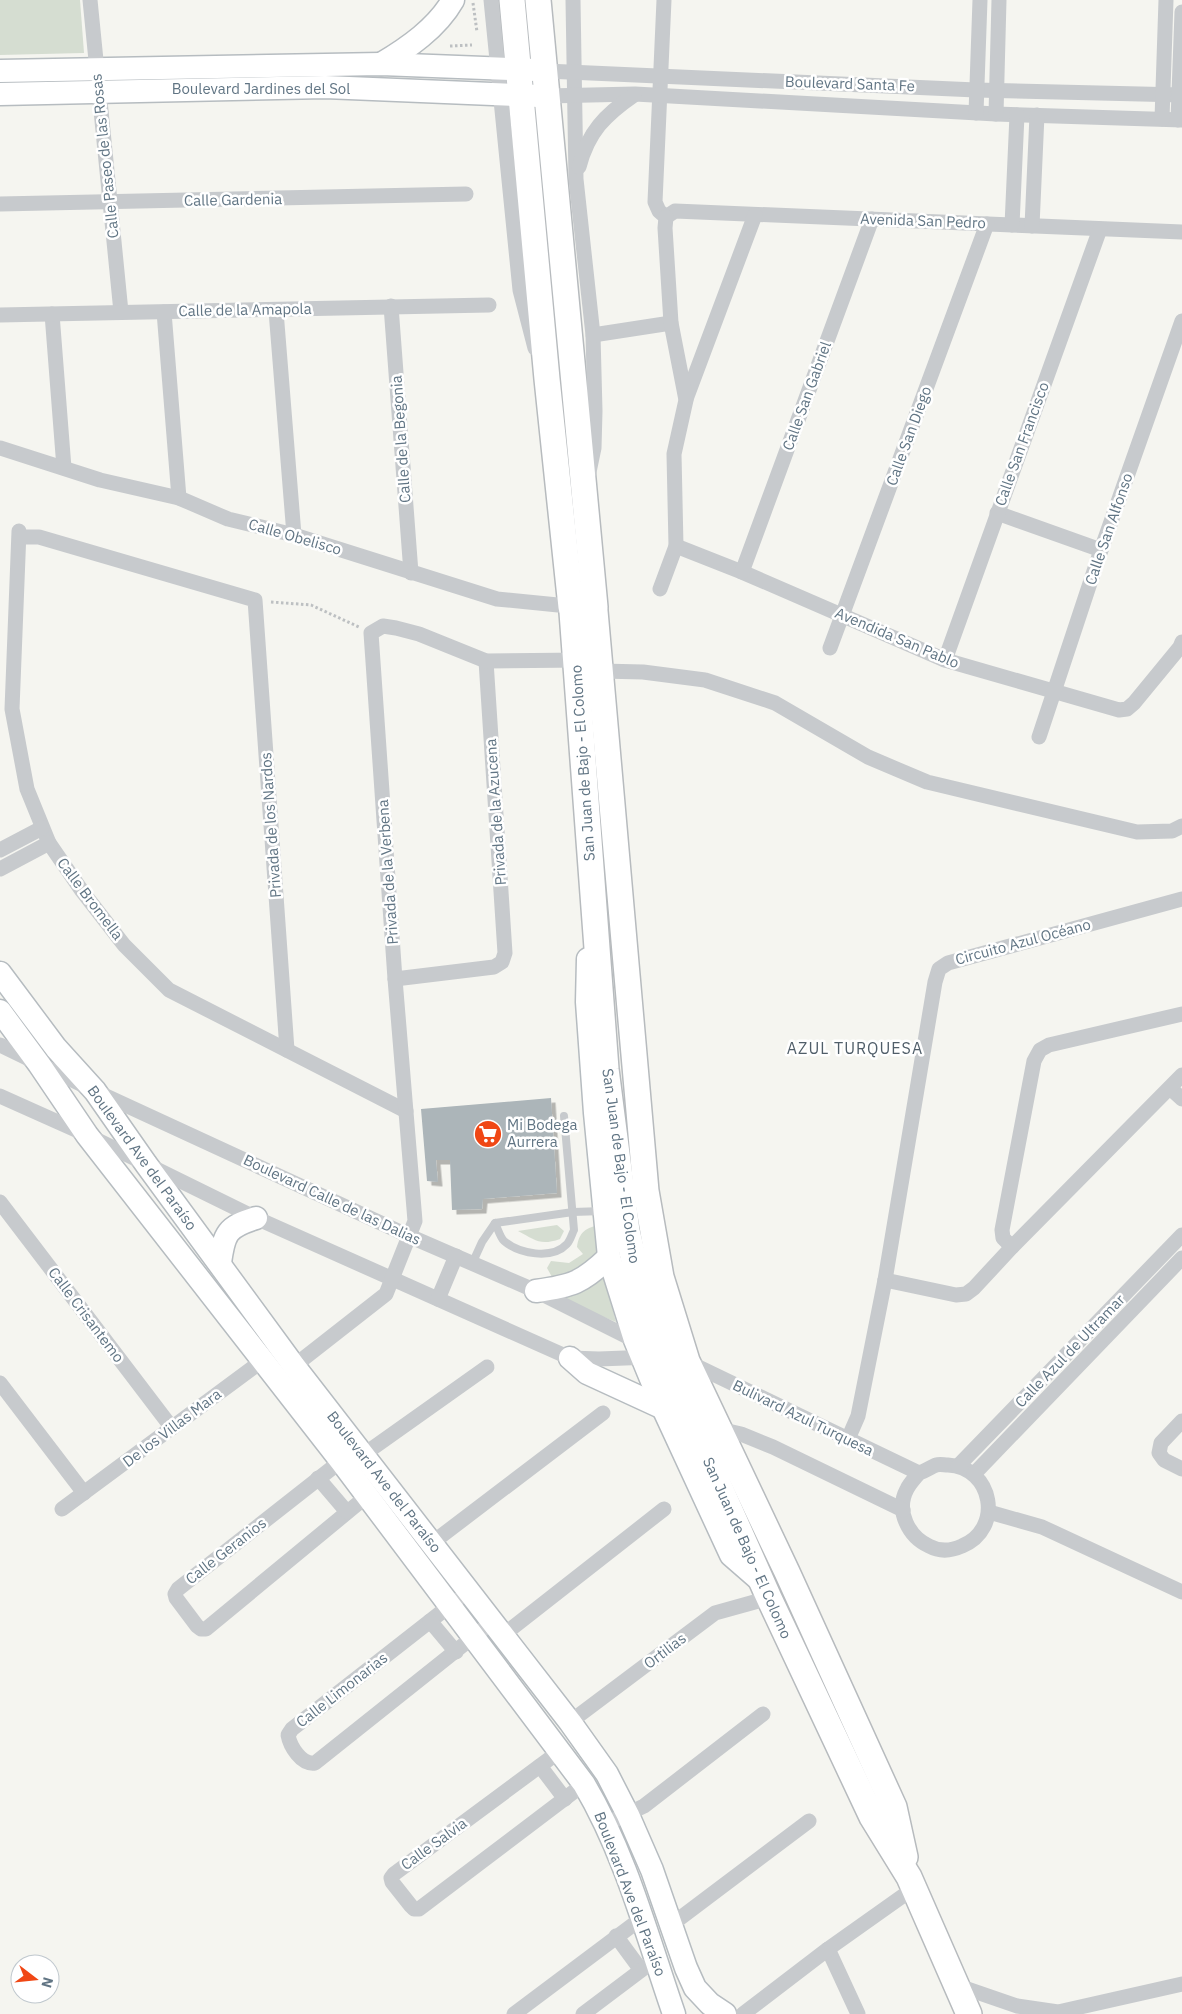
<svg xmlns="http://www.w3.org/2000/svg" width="1182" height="2014" font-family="'IBM Plex Sans',sans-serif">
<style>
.green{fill:#d5ddd1}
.building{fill:#acb5b9;filter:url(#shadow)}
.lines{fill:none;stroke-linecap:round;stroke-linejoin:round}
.secondary-casing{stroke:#b6bcc0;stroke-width:25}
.primary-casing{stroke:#b7bbbe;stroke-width:28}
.path{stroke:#bdc0c2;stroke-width:3;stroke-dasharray:2.5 2.5;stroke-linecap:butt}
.lane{stroke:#c7cacd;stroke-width:8}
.street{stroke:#c7cacd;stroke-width:15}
.secondary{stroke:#fff;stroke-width:22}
.primary{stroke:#fff;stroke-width:25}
.labels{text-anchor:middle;stroke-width:5;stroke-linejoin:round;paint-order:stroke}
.street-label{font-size:15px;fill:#617584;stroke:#fff}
.poi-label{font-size:15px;fill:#617584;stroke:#fff;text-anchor:start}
.neighbourhood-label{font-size:16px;letter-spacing:1px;fill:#505e69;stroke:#fff}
</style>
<defs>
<filter id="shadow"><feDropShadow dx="4.5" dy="4.5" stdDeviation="0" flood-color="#0004"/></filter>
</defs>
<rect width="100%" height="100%" fill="#f5f5f0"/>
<g class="green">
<path d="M0,0H80L84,53L0,55Z"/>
<path d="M557,1225L564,1231L560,1239C540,1246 535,1240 518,1231Z"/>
<path d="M601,1225L604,1254L573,1277H552L547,1268L551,1261L569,1263L583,1254L577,1247C579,1232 586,1227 601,1225Z"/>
<path d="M603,1272L616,1322L553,1297Z"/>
</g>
<path class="building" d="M551,1098L557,1193L483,1199L482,1209L452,1210L450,1160H436L438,1182L427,1181L421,1109Z"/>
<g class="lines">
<defs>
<g id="secondary">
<path d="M381,64C408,48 437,28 453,0"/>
<path d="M0,71L381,64L536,70"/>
<path d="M0,94L325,87L539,96"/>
<path d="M588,959L587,1002L595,1113L609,1257L635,1340L663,1408L731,1555L762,1582"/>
<path d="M0,973L56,1048L95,1091L146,1164L294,1366L570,1722L607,1774L628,1815L652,1870L686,1968L695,1988L710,2004L725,2014"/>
<path d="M0,1011L39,1064L87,1135L341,1461L584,1784C626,1855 647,1936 674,2014"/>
<path d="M220,1263C224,1233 227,1227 256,1218"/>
<path d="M536,1291C572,1286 582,1283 609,1257"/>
<path d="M570,1358L587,1373L663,1408"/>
</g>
<g id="primary">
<path d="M512,0L547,379L571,607"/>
<path d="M538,0L595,607"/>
<path d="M595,611L646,1191L661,1277L687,1361L787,1572L894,1807L905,1857"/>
<path d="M572,612L606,1069L627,1231L640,1286L669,1373L769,1598L872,1817L909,1877L969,2014"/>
</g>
</defs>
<use href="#secondary" class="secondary-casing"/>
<use href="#primary" class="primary-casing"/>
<g class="path">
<path d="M473,3L477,32"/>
<path d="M450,46L472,45"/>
<path d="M271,602L311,605L359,627"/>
</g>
<g class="lane">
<path d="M495,1223C498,1229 500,1237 504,1241C519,1254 552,1260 567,1244C570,1241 572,1234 574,1230L564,1116"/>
<path d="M472,1264L482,1242L495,1223L573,1212L603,1211"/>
</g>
<g class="street">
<path d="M90,0L121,312"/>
<path d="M491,0L520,290L535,348"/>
<path d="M573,0L576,179L593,335L595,411L594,448L589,472"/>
<path d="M664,0L655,202L659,211L666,217"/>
<path d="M546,71L976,90L1182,95"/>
<path d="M547,96L635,94L996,114L1182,120"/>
<path d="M976,113L980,0"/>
<path d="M996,114L999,0"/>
<path d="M1162,119L1166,0"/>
<path d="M1178,120L1182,12"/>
<path d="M579,167C588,132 605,115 634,95"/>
<path d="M0,204L466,194"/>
<path d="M666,217L675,211L1182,232"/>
<path d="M1012,225L1017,115"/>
<path d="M1032,226L1037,115"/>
<path d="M391,306L411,573"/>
<path d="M276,311L294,535"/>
<path d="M164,312L179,498"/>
<path d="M52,314L64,468"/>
<path d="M0,315L489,305"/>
<path d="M593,335L671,323"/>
<path d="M686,399L755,215"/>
<path d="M0,448L100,480L179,498L228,519L294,535L497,599L578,607"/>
<path d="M997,513L1101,550"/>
<path d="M19,531L12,709L27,789L49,843L82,891L124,945L169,990L406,1111"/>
<path d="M20,537H39L255,600L287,1050"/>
<path d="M676,546L742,572L945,660L1119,710L1127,709L1134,703L1180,647L1182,642"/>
<path d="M742,572L872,219"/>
<path d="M660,589L676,546L674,454L686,400L671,323L665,228L666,217"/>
<path d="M830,648L987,224"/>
<path d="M945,660L1100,229"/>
<path d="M601,671L643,672L705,680L775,703L868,757L927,782L1137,832L1172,831L1182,826"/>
<path d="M1039,737L1101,550L1182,321"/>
<path d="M0,850L42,828"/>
<path d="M0,869L49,843"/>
<path d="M395,979L494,967L502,962L505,953L486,661"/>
<path d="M0,1045L95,1091L409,1236L536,1291L638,1342"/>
<path d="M1170,1088L1182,1099"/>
<path d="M0,1096L87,1135L256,1218L570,1358L599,1359L651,1357"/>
<path d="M0,1202L172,1428"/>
<path d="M1012,1247L1003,1238L1002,1230L1034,1061L1040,1050L1049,1045L1182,1014"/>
<path d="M885,1280L956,1295L966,1294L974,1288L1012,1247L1182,1075"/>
<path d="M438,1299L456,1256"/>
<path d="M688,1362L919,1473C925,1471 931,1467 936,1465C940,1464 944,1465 948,1465C993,1467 1004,1529 962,1546C951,1551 940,1552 929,1546C909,1537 895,1511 907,1489C910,1483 915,1478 919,1473"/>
<path d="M294,1366L386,1294L415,1221L395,979L371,633L383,626L396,628L419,634L486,661L582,660"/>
<path d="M0,1383L84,1493"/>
<path d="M1182,1421L1161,1443L1159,1453L1164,1460L1182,1469"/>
<path d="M715,1428L741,1434L773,1447L903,1510"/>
<path d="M848,1439L858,1416L885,1280L935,982L939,969L948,963L1182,899"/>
<path d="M363,1455L487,1367"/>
<path d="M341,1461L178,1589L175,1594L176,1598L197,1626L201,1629H206L367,1496"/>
<path d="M958,1466L1182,1235"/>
<path d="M974,1474L1182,1258"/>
<path d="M318,1478L347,1512"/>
<path d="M62,1509L270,1355"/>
<path d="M989,1512L1042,1527L1182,1592"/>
<path d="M432,1543L603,1413"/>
<path d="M457,1600L292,1729L288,1735C290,1746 301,1765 315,1763L492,1622"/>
<path d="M430,1621L456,1652"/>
<path d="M502,1636L664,1509"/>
<path d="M570,1722L715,1613L769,1598"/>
<path d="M560,1751L394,1874L391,1878L392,1882L411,1906L414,1909H419L584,1784"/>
<path d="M540,1766L565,1799"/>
<path d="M606,1824L644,1806L763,1714"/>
<path d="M671,1925L809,1821"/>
<path d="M616,1936L641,1970"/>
<path d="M828,1949L858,2014"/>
<path d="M956,1985L1017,2006L1058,2012L1182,1984"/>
<path d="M514,2014L642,1918"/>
<path d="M583,2014L656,1959"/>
<path d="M743,2014L828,1949L914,1888"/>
</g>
<use href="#secondary" class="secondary"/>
<use href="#primary" class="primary"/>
</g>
<defs>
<symbol id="supermarket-disc" viewBox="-11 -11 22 22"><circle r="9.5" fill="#f04715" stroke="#fff"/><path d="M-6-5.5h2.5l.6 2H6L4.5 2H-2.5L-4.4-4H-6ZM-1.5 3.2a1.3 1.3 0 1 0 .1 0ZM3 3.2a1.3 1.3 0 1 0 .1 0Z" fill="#fff"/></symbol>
</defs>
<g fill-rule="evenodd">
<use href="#supermarket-disc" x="472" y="1118" width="32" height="32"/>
</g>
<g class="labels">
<g class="street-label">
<text transform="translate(850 84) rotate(2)" y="5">Boulevard Santa Fe</text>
<text x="261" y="94">Boulevard Jardines del Sol</text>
<text transform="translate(105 156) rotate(-96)" y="5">Calle Paseo de las Rosas</text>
<text transform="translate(233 200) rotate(-1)" y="5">Calle Gardenia</text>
<text transform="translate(923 221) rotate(2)" y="5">Avenida San Pedro</text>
<text transform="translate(245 310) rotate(-1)" y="5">Calle de la Amapola</text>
<text transform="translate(807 396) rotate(-70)" y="5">Calle San Gabriel</text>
<text transform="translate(909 436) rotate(-70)" y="5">Calle San Diego</text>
<text transform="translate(401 439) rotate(-94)" y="5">Calle de la Begonia</text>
<text transform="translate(1022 444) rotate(-70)" y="5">Calle San Francisco</text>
<text transform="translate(1109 529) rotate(-71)" y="5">Calle San Alfonso</text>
<text transform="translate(295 537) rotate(16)" y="5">Calle Obelisco</text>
<text transform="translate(897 638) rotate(23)" y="5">Avendida San Pablo</text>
<text transform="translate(583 763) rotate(-94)" y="5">San Juan de Bajo - El Colomo</text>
<text transform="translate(496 812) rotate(-94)" y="5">Privada de la Azucena</text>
<text transform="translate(271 825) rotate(-94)" y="5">Privada de los Nardos</text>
<text transform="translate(388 872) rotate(-94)" y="5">Privada de la Verbena</text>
<text transform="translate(90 899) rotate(53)" y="5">Calle Bromella</text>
<text transform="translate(1023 942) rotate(-15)" y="5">Circuito Azul Océano</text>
<text transform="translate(142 1158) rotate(54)" y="5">Boulevard Ave del Paraíso</text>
<text transform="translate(621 1166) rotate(82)" y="5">San Juan de Bajo - El Colomo</text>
<text transform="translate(332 1200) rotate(25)" y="5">Boulevard Calle de las Dalias</text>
<text transform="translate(86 1315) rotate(53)" y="5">Calle Crisantemo</text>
<text transform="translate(1070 1351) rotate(-46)" y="5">Calle Azul de Ultramar</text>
<text transform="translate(803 1418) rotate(26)" y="5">Bulivard Azul Turquesa</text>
<text transform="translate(172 1428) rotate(-37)" y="5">De los Villas Mara</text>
<text transform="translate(384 1482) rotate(52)" y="5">Boulevard Ave del Paraíso</text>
<text transform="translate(747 1548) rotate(66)" y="5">San Juan de Bajo - El Colomo</text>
<text transform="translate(226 1551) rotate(-38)" y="5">Calle Geranios</text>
<text transform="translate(665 1651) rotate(-37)" y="5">Ortilias</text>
<text transform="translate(342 1690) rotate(-38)" y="5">Calle Limonarias</text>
<text transform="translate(434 1844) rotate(-36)" y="5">Calle Salvia</text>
<text transform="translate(630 1894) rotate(69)" y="5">Boulevard Ave del Paraíso</text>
</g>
<g class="poi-label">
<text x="507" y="1130">Mi Bodega<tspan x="507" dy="17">Aurrera</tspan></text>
</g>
<g class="neighbourhood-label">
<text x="855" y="1054">AZUL TURQUESA</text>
</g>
</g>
<g transform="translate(35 1979) rotate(106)"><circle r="24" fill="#ffffff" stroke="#c0c8ce"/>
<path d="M0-4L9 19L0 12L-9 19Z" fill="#f04715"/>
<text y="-8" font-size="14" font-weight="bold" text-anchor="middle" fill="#617584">N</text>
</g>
</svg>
